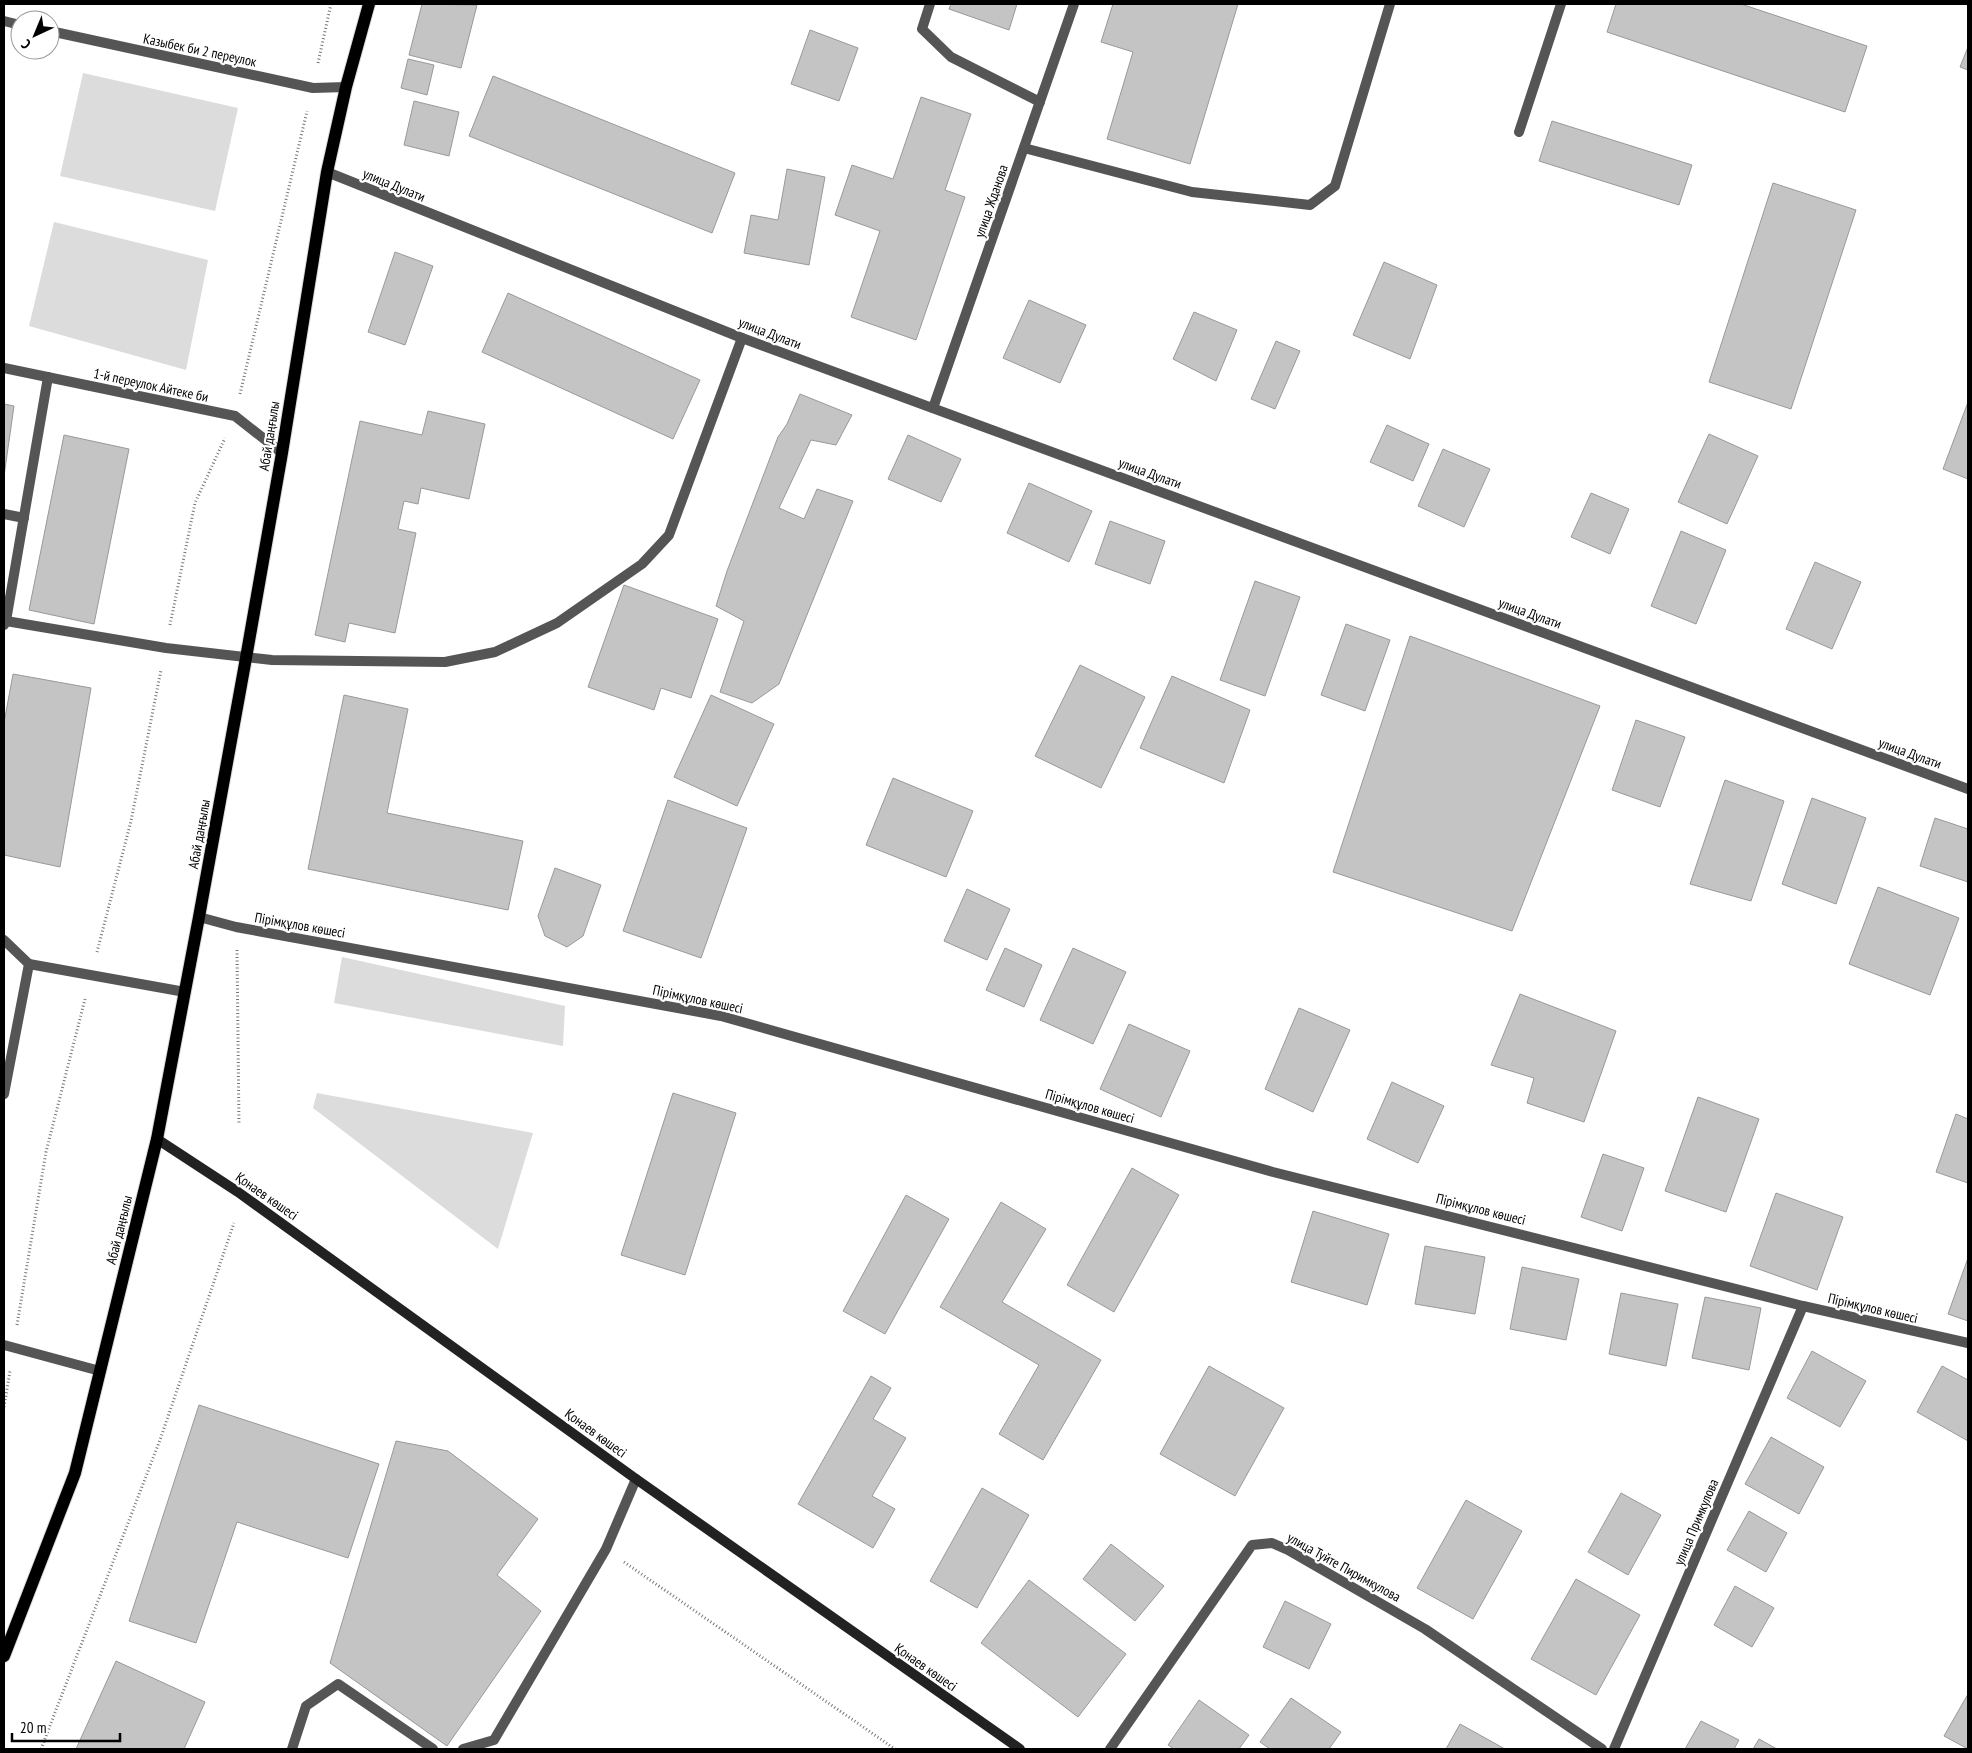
<svg xmlns="http://www.w3.org/2000/svg" width="1972" height="1753" font-family="'PT Sans Narrow',sans-serif">
<style>
.green{fill:#dcdcdc}
.building{fill:#c4c4c4;stroke:#999}
.lines{fill:none;stroke-linecap:round;stroke-linejoin:round}
.primary-casing{stroke:#dbdbdb;stroke-width:14}
.path{stroke:#777;stroke-width:3;stroke-dasharray:1 2.5;stroke-linecap:butt}
.service{stroke:#555;stroke-width:10}
.minor{stroke:#555;stroke-width:10}
.secondary{stroke:#222;stroke-width:10}
.primary{stroke:#000;stroke-width:12}
.labels{text-anchor:middle;stroke-width:4.5;stroke-linejoin:round;paint-order:stroke}
.street-label{font-size:14px;fill:#000;stroke:#fff}
</style>
<rect width="100%" height="100%" fill="#fff"/>
<g class="green">
<path d="M83,73L238,108L215,211L60,176Z"/>
<path d="M54,222L208,260L186,370L29,326Z"/>
<path d="M342,957L565,1006L563,1046L334,1003Z"/>
<path d="M317,1093L533,1133L498,1249L313,1108Z"/>
</g>
<g class="building">
<path d="M422,4L477,5L461,68L409,55Z"/>
<path d="M951,4H1017L1009,30L949,9Z"/>
<path d="M1113,4H1238L1190,164L1107,139L1133,52L1101,42Z"/>
<path d="M1616,4H1741L1867,46L1845,112L1607,32Z"/>
<path d="M810,30L858,48L839,101L791,84Z"/>
<path d="M1968,47V70L1960,67Z"/>
<path d="M408,59L434,65L427,95L401,88Z"/>
<path d="M493,76L735,173L712,233L469,136Z"/>
<path d="M921,97L971,114L945,190L965,197L916,340L851,317L880,231L835,215L852,165L893,179Z"/>
<path d="M414,101L459,112L449,156L404,145Z"/>
<path d="M1552,121L1692,165L1679,205L1539,161Z"/>
<path d="M787,169L825,177L809,265L744,253L751,215L778,220Z"/>
<path d="M1773,183L1856,210L1791,409L1709,382Z"/>
<path d="M395,252L433,266L405,345L368,332Z"/>
<path d="M1384,262L1437,285L1410,359L1353,335Z"/>
<path d="M508,293L700,380L673,439L482,352Z"/>
<path d="M1029,300L1086,325L1060,383L1003,358Z"/>
<path d="M1194,312L1237,330L1216,381L1173,359Z"/>
<path d="M1276,341L1300,351L1275,409L1251,399Z"/>
<path d="M800,394L852,415L836,445L811,440L779,508L804,519L817,489L853,501L779,684L752,703L720,692L744,621L716,606L727,571L778,437L787,424Z"/>
<path d="M1968,402V479L1943,469Z"/>
<path d="M4,404L14,406L4,476Z"/>
<path d="M428,411L485,424L469,499L421,488L418,504L404,501L398,529L416,533L395,633L349,623L345,642L315,635L360,421L422,435Z"/>
<path d="M1387,425L1429,444L1413,481L1370,462Z"/>
<path d="M1709,434L1758,456L1727,524L1678,502Z"/>
<path d="M64,435L129,449L94,624L29,610Z"/>
<path d="M908,435L961,459L941,502L888,479Z"/>
<path d="M1443,449L1490,469L1464,527L1418,506Z"/>
<path d="M1029,483L1092,511L1069,562L1007,533Z"/>
<path d="M1591,493L1629,509L1610,554L1571,537Z"/>
<path d="M1110,521L1165,541L1150,584L1095,564Z"/>
<path d="M1681,531L1726,550L1696,624L1651,606Z"/>
<path d="M1815,562L1861,582L1832,649L1786,629Z"/>
<path d="M1255,581L1300,597L1265,696L1220,680Z"/>
<path d="M624,585L718,619L691,698L661,688L654,710L588,687Z"/>
<path d="M1346,624L1390,640L1365,711L1321,695Z"/>
<path d="M1410,636L1600,706L1512,931L1333,872Z"/>
<path d="M1080,665L1145,697L1101,788L1035,756Z"/>
<path d="M13,674L91,688L60,867L4,855V723Z"/>
<path d="M1172,676L1250,710L1224,783L1140,748Z"/>
<path d="M344,695L408,709L387,813L523,841L508,910L308,869Z"/>
<path d="M711,695L774,724L737,806L674,777Z"/>
<path d="M1636,720L1685,737L1660,807L1612,790Z"/>
<path d="M893,778L973,811L946,877L866,845Z"/>
<path d="M1725,780L1784,801L1751,901L1690,884Z"/>
<path d="M1812,798L1866,818L1836,904L1782,884Z"/>
<path d="M668,800L747,828L701,958L623,931Z"/>
<path d="M1935,818L1968,829V882L1920,866Z"/>
<path d="M555,868L601,885L583,936L567,947L545,936L538,916Z"/>
<path d="M1878,887L1959,918L1930,995L1849,964Z"/>
<path d="M967,889L1010,909L987,960L944,941Z"/>
<path d="M1005,948L1042,965L1024,1007L986,990Z"/>
<path d="M1073,948L1126,972L1093,1044L1040,1020Z"/>
<path d="M1520,994L1616,1031L1584,1122L1527,1103L1534,1078L1491,1065Z"/>
<path d="M1299,1008L1350,1030L1313,1112L1265,1089Z"/>
<path d="M1129,1024L1190,1051L1161,1117L1100,1089Z"/>
<path d="M1392,1082L1444,1106L1418,1163L1367,1139Z"/>
<path d="M673,1093L736,1113L685,1275L621,1255Z"/>
<path d="M1698,1097L1759,1119L1726,1212L1665,1191Z"/>
<path d="M1956,1114L1968,1119V1183L1936,1172Z"/>
<path d="M1603,1154L1644,1168L1622,1231L1581,1217Z"/>
<path d="M1132,1168L1179,1195L1114,1312L1067,1285Z"/>
<path d="M1776,1193L1843,1217L1817,1290L1750,1266Z"/>
<path d="M906,1195L949,1219L885,1334L843,1311Z"/>
<path d="M1001,1202L1046,1229L1002,1302L1101,1360L1043,1460L999,1434L1039,1365L940,1307Z"/>
<path d="M1313,1211L1389,1234L1367,1305L1291,1282Z"/>
<path d="M1425,1246L1485,1257L1475,1314L1415,1304Z"/>
<path d="M1968,1258V1321L1948,1314Z"/>
<path d="M1522,1267L1579,1279L1566,1340L1510,1329Z"/>
<path d="M1621,1293L1678,1304L1666,1366L1609,1354Z"/>
<path d="M1705,1297L1761,1308L1749,1370L1692,1358Z"/>
<path d="M1812,1351L1866,1381L1840,1427L1787,1398Z"/>
<path d="M1209,1366L1284,1408L1235,1496L1160,1454Z"/>
<path d="M1942,1366L1968,1380V1441L1917,1412Z"/>
<path d="M871,1376L891,1388L873,1419L906,1438L872,1496L895,1509L873,1548L798,1504Z"/>
<path d="M199,1405L379,1464L348,1558L237,1522L196,1643L129,1621Z"/>
<path d="M1771,1437L1824,1467L1799,1514L1745,1484Z"/>
<path d="M396,1441L448,1451L538,1519L497,1575L541,1611L447,1746L330,1663Z"/>
<path d="M982,1488L1029,1515L977,1608L930,1581Z"/>
<path d="M1621,1493L1661,1515L1628,1575L1588,1552Z"/>
<path d="M1466,1500L1522,1531L1473,1619L1417,1588Z"/>
<path d="M1749,1511L1787,1533L1766,1572L1727,1550Z"/>
<path d="M1111,1544L1164,1586L1135,1621L1083,1579Z"/>
<path d="M1576,1579L1640,1615L1596,1695L1531,1659Z"/>
<path d="M1029,1580L1126,1654L1078,1717L981,1643Z"/>
<path d="M1735,1586L1774,1608L1752,1647L1714,1625Z"/>
<path d="M1285,1601L1331,1624L1309,1669L1263,1647Z"/>
<path d="M116,1661L205,1702L184,1749H76Z"/>
<path d="M1968,1694V1749L1944,1736Z"/>
<path d="M1291,1698L1341,1732L1329,1749H1270L1260,1742Z"/>
<path d="M1199,1700L1249,1735L1239,1749H1174L1168,1745Z"/>
<path d="M1701,1721L1739,1740L1734,1749H1685Z"/>
<path d="M1460,1724L1505,1749H1446Z"/>
<path d="M1759,1739L1777,1749H1753Z"/>
</g>
<g class="lines">
<defs>
<path id="primary" d="M4,1656L75,1473L157,1139L199,917L246,658L282,453L327,172L346,87L369,4"/>
</defs>
<use href="#primary" class="primary-casing"/>
<g class="path">
<path d="M318,63L331,4"/>
<path d="M240,394L307,111"/>
<path d="M170,625L195,503L225,438"/>
<path d="M237,950L239,1125"/>
<path d="M97,952L131,821L161,670"/>
<path d="M17,1325L46,1152L85,999"/>
<path d="M4,1407L10,1371"/>
<path d="M624,1562L895,1749"/>
<path d="M41,1749L160,1440L234,1223"/>
</g>
<g class="service">
<path d="M930,4L922,29L951,57L1040,102"/>
<path d="M1519,132L1561,4"/>
<path d="M1024,148L1192,192L1310,205L1335,186L1390,4"/>
<path d="M4,514L24,518"/>
<path d="M6,621L166,648L272,660L445,662L495,652L557,623L642,564L669,535L742,338"/>
<path d="M4,625L6,621L48,377"/>
<path d="M4,940L29,964L4,1094"/>
<path d="M29,964L185,992"/>
<path d="M4,1345L100,1371"/>
<path d="M292,1749L306,1706L338,1684L433,1749"/>
<path d="M463,1749L494,1740L606,1549L636,1479"/>
</g>
<g class="minor">
<path d="M4,21L20,25"/>
<path d="M50,31L313,88L346,87"/>
<path d="M327,172L742,338L1968,789"/>
<path d="M4,368L235,416L282,453"/>
<path d="M933,408L1074,4"/>
<path d="M199,917L236,927L721,1016L1273,1172L1803,1306L1968,1343"/>
<path d="M1110,1749L1252,1545L1272,1543L1288,1550L1425,1629L1602,1749"/>
<path d="M1614,1749L1803,1306"/>
</g>
<path class="secondary" d="M157,1139L238,1192L636,1479L1020,1749"/>
<use href="#primary" class="primary"/>
</g>
<g class="labels">
<g class="street-label">
<text transform="translate(200 50) rotate(12)" y="5">Казыбек би 2 переулок</text>
<text transform="translate(394 185) rotate(22)" y="5">улица Дулати</text>
<text transform="translate(991 201) rotate(-71)" y="5">улица Жданова</text>
<text transform="translate(770 333) rotate(21)" y="5">улица Дулати</text>
<text transform="translate(151 385) rotate(12)" y="5">1-й переулок Айтеке би</text>
<text transform="translate(269 436) rotate(-81)" y="5">Абай даңғылы</text>
<text transform="translate(1150 473) rotate(20)" y="5">улица Дулати</text>
<text transform="translate(1530 613) rotate(20)" y="5">улица Дулати</text>
<text transform="translate(1910 753) rotate(20)" y="5">улица Дулати</text>
<text transform="translate(199 834) rotate(-80)" y="5">Абай даңғылы</text>
<text transform="translate(300 925) rotate(10)" y="5">Пірімқұлов көшесі</text>
<text transform="translate(698 999) rotate(12)" y="5">Пірімқұлов көшесі</text>
<text transform="translate(1090 1106) rotate(16)" y="5">Пірімқұлов көшесі</text>
<text transform="translate(267 1196) rotate(35)" y="5">Қонаев көшесі</text>
<text transform="translate(1481 1209) rotate(14)" y="5">Пірімқұлов көшесі</text>
<text transform="translate(119 1230) rotate(-76)" y="5">Абай даңғылы</text>
<text transform="translate(1873 1308) rotate(13)" y="5">Пірімқұлов көшесі</text>
<text transform="translate(596 1433) rotate(36)" y="5">Қонаев көшесі</text>
<text transform="translate(1696 1522) rotate(-67)" y="5">улица Примкулова</text>
<text transform="translate(1344 1567) rotate(29)" y="5">улица Туйте Пиримкулова</text>
<text transform="translate(926 1667) rotate(35)" y="5">Қонаев көшесі</text>
</g>
</g>
<rect width="1972" height="1753" fill="none" stroke="#000000" stroke-width="10"/>
<g transform="translate(35 35) rotate(224)"><circle r="24" fill="#ffffff" stroke="#999999"/>
<path d="M0-4L9 19L0 12L-9 19Z" fill="#000000"/>
<text y="-8" font-size="14" font-weight="bold" text-anchor="middle" fill="#000000">С</text>
</g>
<path d="M12 1733v8h108v-8" fill="none" stroke="#000000" stroke-width="2.5"/>
<text x="20" y="1733" font-size="15" fill="#000000" stroke="#ffffff" stroke-width="4" paint-order="stroke">20 m</text>
</svg>
